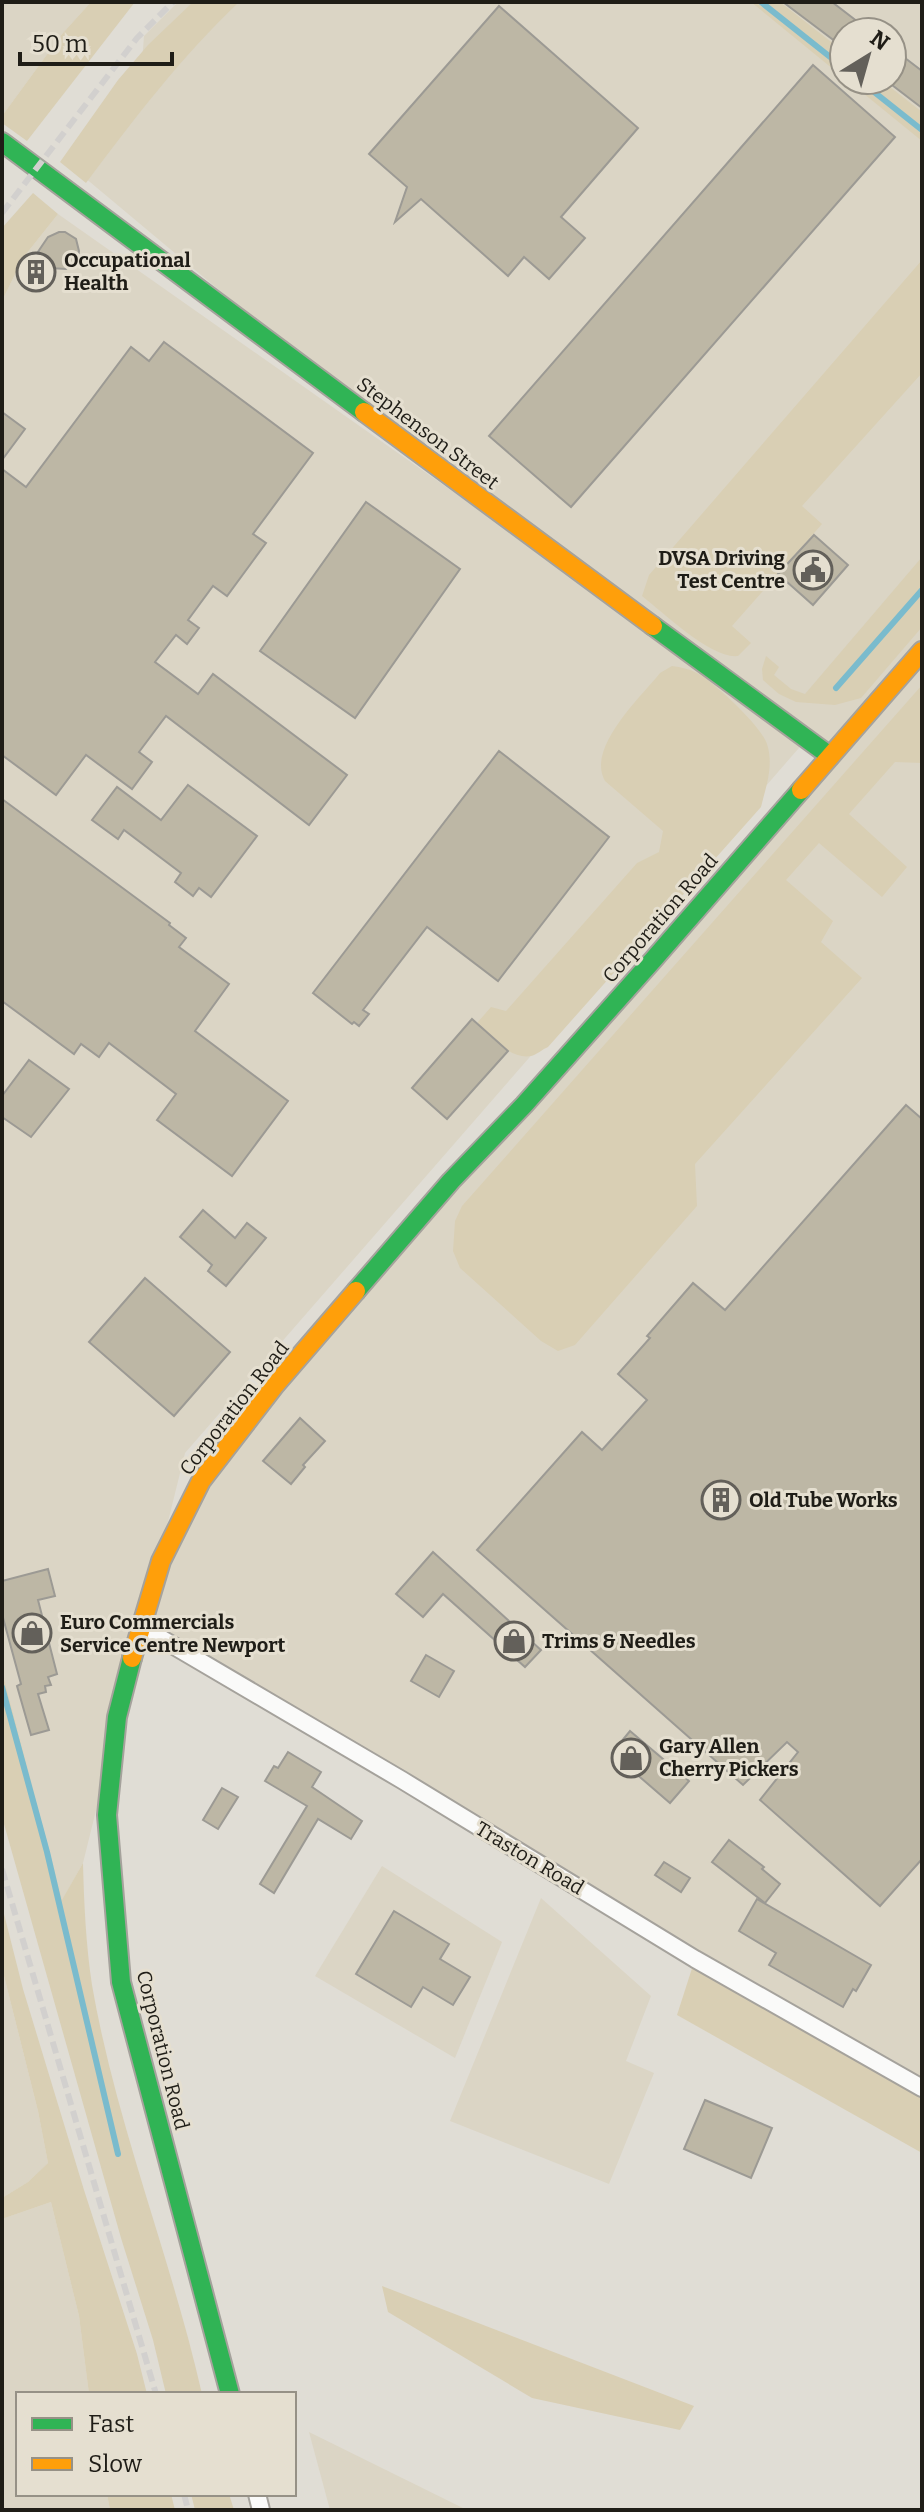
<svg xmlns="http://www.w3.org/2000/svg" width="924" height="2512" font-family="Bitter,serif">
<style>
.built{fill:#dbd5c5;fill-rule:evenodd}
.green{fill:#d9cfb4}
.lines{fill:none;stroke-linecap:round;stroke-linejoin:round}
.stream{stroke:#7abbcd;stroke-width:6}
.building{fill:#bdb7a5;stroke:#9c9a94;stroke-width:2}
.street-casing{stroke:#a5a29c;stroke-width:20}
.fast-casing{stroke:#a5a29c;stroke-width:22}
.slow-casing{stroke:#a5a29c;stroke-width:22}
.street{stroke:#fafaf9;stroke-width:16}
.fast{stroke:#30b455;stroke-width:18}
.slow{stroke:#ff9f0a;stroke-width:18}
.rail{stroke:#d2d0ce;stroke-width:6;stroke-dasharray:12 6;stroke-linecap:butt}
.labels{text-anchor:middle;stroke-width:6;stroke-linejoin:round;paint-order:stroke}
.poi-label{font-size:20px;font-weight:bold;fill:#1f1d17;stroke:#e5dfd0;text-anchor:start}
.street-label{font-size:20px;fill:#1f1d17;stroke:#e5dfd0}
</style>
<rect width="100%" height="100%" fill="#e0ddd5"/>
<g class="built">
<path d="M2,2H91L62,34L2,116Z"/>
<path d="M178,2H761L844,68V80H859L922,130V2088L141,1628L83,1863L62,1901L2,1671V301L23,258L58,214L779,721L378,423L84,177L139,103L144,36ZM805,741L829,757L201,1481L153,1582L185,1453Z"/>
<path d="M763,2H922V125L864,80H892V32H844V65Z"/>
<path d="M382,1866L502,1942L455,2058L315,1976Z"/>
<path d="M541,1898L651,1996L626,2061L654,2073L609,2184L450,2121Z"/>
<path d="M2,1968L38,2111L48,2163L28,2182L2,2198Z"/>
<path d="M51,2202L79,2316L89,2394H18V2494H107L110,2510H2V2219Z"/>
<path d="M309,2432L467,2510H330Z"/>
</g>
<g class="green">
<path d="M91,2H135L27,141L2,123V116L62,34Z"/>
<path d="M193,2H239C181,57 134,119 86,183L60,162L118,80L148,45Z"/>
<path d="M751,2H780L844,52V78Z"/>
<path d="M847,80H881L922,112V141Z"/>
<path d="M33,193L58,214L23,258L2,301V228Z"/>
<path d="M922,260V373L802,506L822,524L732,626L751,643L738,656C711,659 664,613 642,596L649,575Z"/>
<path d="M922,557V627L861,698L835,705L796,702L779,694L763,680L762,669L766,656L779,667L774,675L791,689L805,694Z"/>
<path d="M672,666C681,667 689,669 697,673C713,681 762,727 767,744C774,765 766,787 761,807L548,1047C543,1049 536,1055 531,1056C510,1060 490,1035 477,1023L491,1007L506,1011L637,863L659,852L663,831L605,781C586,748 640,698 660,673Z"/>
<path d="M922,685V763L895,762L849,814L907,867L882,897L819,843L786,880L833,921L821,942L862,978L695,1164L697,1206L575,1345L558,1351L541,1341L460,1268L453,1251L455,1221L462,1206Z"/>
<path d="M2,1671L62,1900L83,1863C84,1904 86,1945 92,1985C116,2124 171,2257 202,2394H166L153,2340L121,2238L2,1817Z"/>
<path d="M2,1906L23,1989L84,2190L137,2354L147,2394H89L79,2316L51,2202L2,2219V2198L28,2182L48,2163L38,2111L2,1968Z"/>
<path d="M695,1959L922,2088V2153L677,2015Z"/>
<path d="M382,2286L694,2406L680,2430L532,2398L388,2312Z"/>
<path d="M107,2494H171L175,2510H110Z"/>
<path d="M191,2494H229L234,2510H195Z"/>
</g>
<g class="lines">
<g class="stream">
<path d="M761,2L844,68"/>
<path d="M859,80L922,130"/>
<path d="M836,688L922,590"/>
<path d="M2,1687L47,1852L118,2154"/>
</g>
</g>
<g class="building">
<path d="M783,2H832L871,32H844V48Z"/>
<path d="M499,6L638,128L561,217L585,238L549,279L524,257L508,276L421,199L395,222L407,187L369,154Z"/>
<path d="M892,48L922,71V108L892,85Z"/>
<path d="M813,65L895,137L571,507L489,436Z"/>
<path d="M59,232H65L76,239L79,251L78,257L66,269L50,268L38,284L23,274L48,237Z"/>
<path d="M164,342L313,453L253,534L266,543L227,596L213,586L188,620L199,628L187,644L176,635L155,662L198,694L213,674L347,775L309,825L166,716L139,752L152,762L132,789L86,755L56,795L2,755V469L26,487L131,347L149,361Z"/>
<path d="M2,412L25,429L2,460Z"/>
<path d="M366,502L460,569L355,718L260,651Z"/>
<path d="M814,535L848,565L813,605L778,574Z"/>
<path d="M499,751L609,837L498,981L427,927L363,1010L369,1014L359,1026L354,1022L352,1024L313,993Z"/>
<path d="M188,785L257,836L211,897L199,888L193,896L175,882L181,873L124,830L118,839L92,820L117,787L161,820Z"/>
<path d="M2,799L170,923L169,925L186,938L179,947L229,984L195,1031L288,1101L232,1176L157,1120L176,1094L109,1043L99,1057L81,1044L74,1054L2,1001Z"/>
<path d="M472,1019L508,1051L447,1119L412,1088Z"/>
<path d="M29,1060L69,1089L31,1137L2,1117V1096Z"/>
<path d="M906,1105L922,1119V1859L880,1906L760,1800L798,1752L787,1742L743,1785L477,1550L582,1432L602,1450L647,1400L618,1374L650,1338L647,1336L693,1283L725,1310Z"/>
<path d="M203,1210L235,1238L247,1223L266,1238L226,1286L208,1271L212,1265L180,1237Z"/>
<path d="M145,1278L230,1352L174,1416L89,1342Z"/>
<path d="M300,1418L325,1441L303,1465L305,1467L291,1484L263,1461Z"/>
<path d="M433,1552L541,1650L525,1667L443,1594L423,1617L396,1594Z"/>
<path d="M48,1569L55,1596L38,1600L57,1674L48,1677L51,1685L45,1686L46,1692L38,1694L49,1730L31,1735L17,1686L21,1684L2,1614V1581Z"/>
<path d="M426,1655L454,1671L439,1697L411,1681Z"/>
<path d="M630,1731L689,1781L670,1803L612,1753Z"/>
<path d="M288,1752L321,1772L312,1787L362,1821L351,1839L318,1819L274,1893L260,1884L307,1806L265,1781L274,1766L278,1768Z"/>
<path d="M222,1788L238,1797L218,1829L203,1820Z"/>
<path d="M729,1840L764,1867L762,1869L780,1884L765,1903L712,1862Z"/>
<path d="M664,1862L690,1878L681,1892L655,1875Z"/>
<path d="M757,1899L871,1965L856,1991L853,1989L843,2007L769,1965L776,1953L739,1931Z"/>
<path d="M394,1911L449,1944L440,1959L470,1977L453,2005L423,1987L411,2007L356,1974Z"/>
<path d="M705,2100L772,2128L751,2178L684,2149Z"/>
</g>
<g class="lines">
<defs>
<g id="street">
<path d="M140,1626L402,1780L695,1959L922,2088"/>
<path d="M257,2494L261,2510"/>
</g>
<g id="fast">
<path d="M2,142L364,412"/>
<path d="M653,626L830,756"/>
<path d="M356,1291L451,1181L524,1105L653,960L801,790"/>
<path d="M132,1658L117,1717L107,1815L121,1982L230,2394"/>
</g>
<g id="slow">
<path d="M364,412L653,626"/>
<path d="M801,790L922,651"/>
<path d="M132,1658L161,1561L201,1481L275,1385L356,1291"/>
</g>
</defs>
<use href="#street" class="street-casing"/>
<use href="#fast" class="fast-casing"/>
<use href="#slow" class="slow-casing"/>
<use href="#street" class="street"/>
<use href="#fast" class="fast"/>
<use href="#slow" class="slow"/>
<g class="rail">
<path d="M2,213L137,38L173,2"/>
<path d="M2,1869L156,2394"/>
<path d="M184,2494L188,2510"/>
</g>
</g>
<defs>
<symbol id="building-ring" viewBox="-11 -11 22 22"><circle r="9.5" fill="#e5dfd0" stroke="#63605a" stroke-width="1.5"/><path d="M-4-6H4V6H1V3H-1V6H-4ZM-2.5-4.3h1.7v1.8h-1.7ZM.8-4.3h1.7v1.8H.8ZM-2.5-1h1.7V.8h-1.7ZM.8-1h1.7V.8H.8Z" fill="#63605a"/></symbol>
<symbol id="civic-ring" viewBox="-11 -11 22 22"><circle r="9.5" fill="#e5dfd0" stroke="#63605a" stroke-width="1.5"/><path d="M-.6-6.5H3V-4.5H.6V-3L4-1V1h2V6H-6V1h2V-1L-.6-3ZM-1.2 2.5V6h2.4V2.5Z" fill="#63605a"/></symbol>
<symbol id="shop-ring" viewBox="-11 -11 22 22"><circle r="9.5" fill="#e5dfd0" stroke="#63605a" stroke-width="1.5"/><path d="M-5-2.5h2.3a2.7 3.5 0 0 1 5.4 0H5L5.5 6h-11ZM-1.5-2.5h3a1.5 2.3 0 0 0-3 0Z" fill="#63605a"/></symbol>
</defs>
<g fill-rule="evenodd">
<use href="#building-ring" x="14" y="250" width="44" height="44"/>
<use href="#civic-ring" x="791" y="548" width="44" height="44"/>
<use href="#building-ring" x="699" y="1478" width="44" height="44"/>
<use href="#shop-ring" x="10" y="1611" width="44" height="44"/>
<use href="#shop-ring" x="492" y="1619" width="44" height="44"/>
<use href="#shop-ring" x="609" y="1736" width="44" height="44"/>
</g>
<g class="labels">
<g class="poi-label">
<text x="64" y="267">Occupational<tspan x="64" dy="23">Health</tspan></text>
<text x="785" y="565" text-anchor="end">DVSA Driving<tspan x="785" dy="23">Test Centre</tspan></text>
<text x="749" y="1507">Old Tube Works</text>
<text x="60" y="1629">Euro Commercials<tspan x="60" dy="23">Service Centre Newport</tspan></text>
<text x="542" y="1648">Trims &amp; Needles</text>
<text x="659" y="1753">Gary Allen<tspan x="659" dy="23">Cherry Pickers</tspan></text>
</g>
<g class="street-label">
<text transform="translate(428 433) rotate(37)" y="7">Stephenson Street</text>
<text transform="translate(660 918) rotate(-49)" y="7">Corporation Road</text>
<text transform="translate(234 1408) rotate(-52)" y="7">Corporation Road</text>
<text transform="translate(530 1858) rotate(31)" y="7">Traston Road</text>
<text transform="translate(163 2050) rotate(76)" y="7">Corporation Road</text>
</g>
</g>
<rect width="924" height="2512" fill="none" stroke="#1f1d17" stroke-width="8"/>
<rect x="16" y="2392" width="280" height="104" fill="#e5dfd0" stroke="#969186" stroke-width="2"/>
<rect x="32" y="2418" width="40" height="12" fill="#30b455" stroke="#969186" stroke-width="2"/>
<text x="88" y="2432" font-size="24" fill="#1f1d17">Fast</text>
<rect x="32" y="2458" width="40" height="12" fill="#ff9f0a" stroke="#969186" stroke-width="2"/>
<text x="88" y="2472" font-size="24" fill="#1f1d17">Slow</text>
<g transform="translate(868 56) rotate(37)"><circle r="38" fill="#e5dfd0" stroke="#969186" stroke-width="2"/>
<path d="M0-6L14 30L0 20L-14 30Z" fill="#63605a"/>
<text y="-12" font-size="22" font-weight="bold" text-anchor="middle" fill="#1f1d17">N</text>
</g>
<path d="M20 52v12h152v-12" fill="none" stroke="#1f1d17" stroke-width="4"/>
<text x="32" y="52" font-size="24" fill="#1f1d17" stroke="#e5dfd0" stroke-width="6" paint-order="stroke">50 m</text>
</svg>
